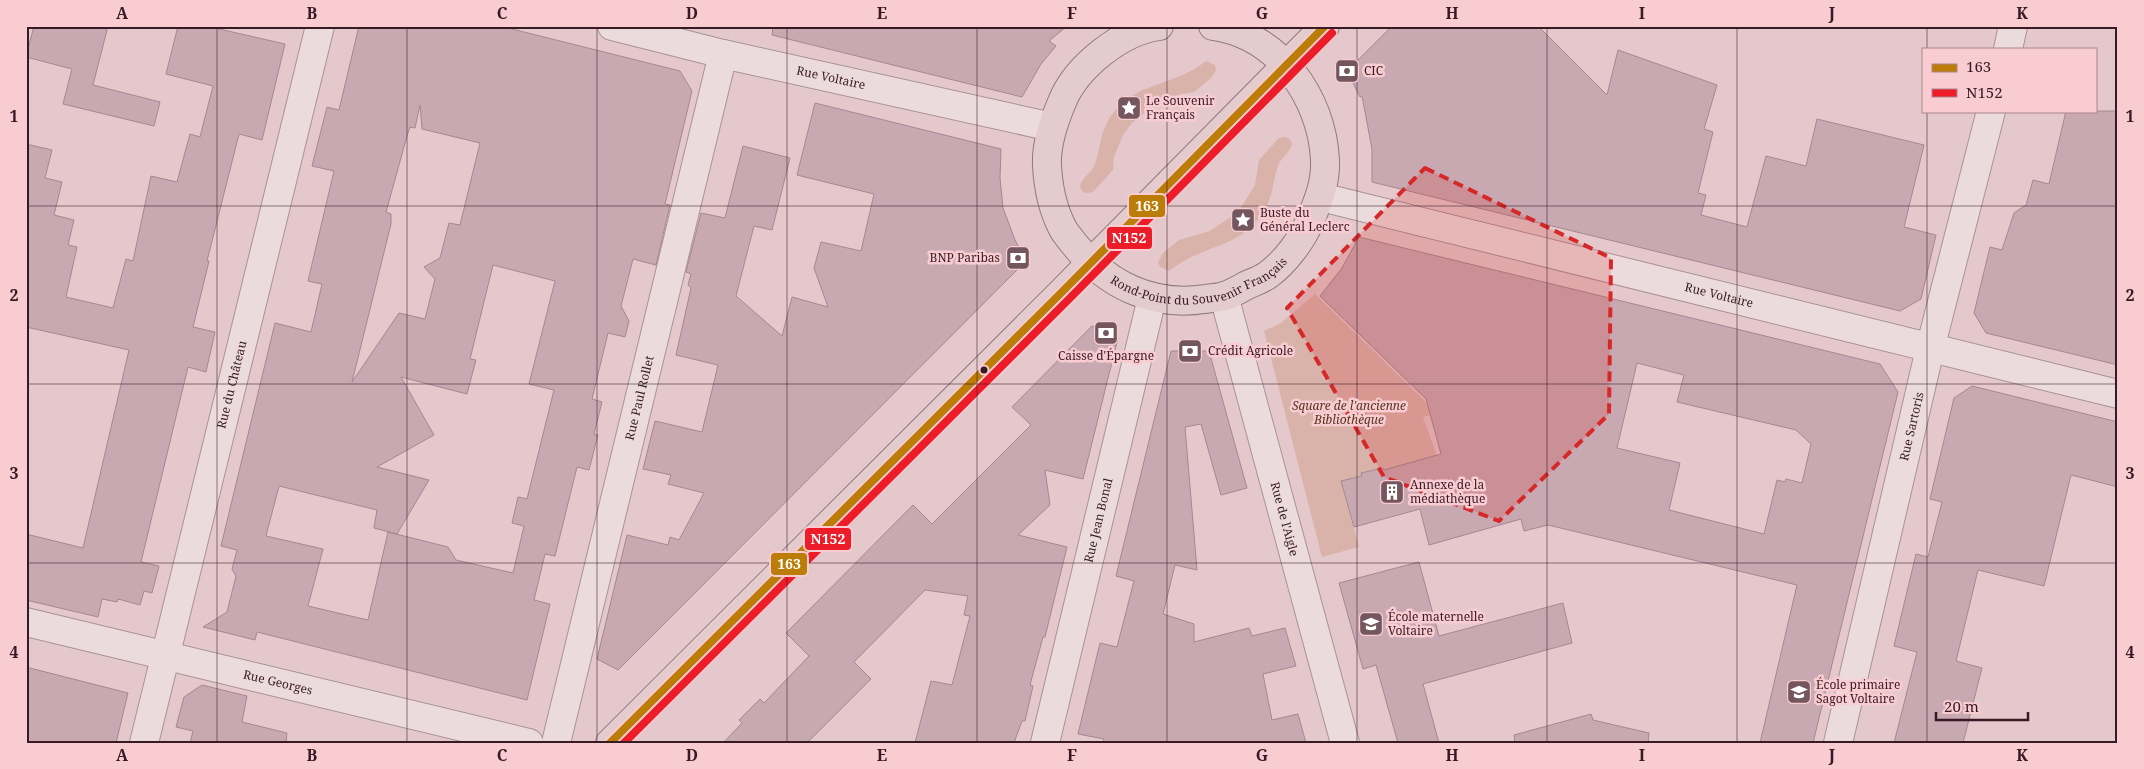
<svg xmlns="http://www.w3.org/2000/svg" width="2144" height="769" font-family="'Noto Serif',serif">
<style>
.green{fill:#d9b3aa}
.building{fill:#c8a9b2;stroke:#a48890;fill-rule:evenodd}
.lines{fill:none;stroke-linecap:round;stroke-linejoin:round}
.minor-casing{stroke:#a99296;stroke-width:30}
.major-casing{stroke:#8e797d;stroke-width:30}
.minor{stroke:#ecdbdd;stroke-width:28}
.major{stroke:#e4cbce;stroke-width:28}
.bus-1-casing{stroke:#f8ccd1;stroke-width:11}
.bus-2-casing{stroke:#f8ccd1;stroke-width:11}
.bus-1{stroke:#bb7d07;stroke-width:8}
.bus-2{stroke:#ed1c29;stroke-width:8}
.marked{fill:#d62828;fill-opacity:0.2;stroke:#d62828;stroke-width:4;stroke-dasharray:10 6;stroke-linejoin:round}
.grid{fill:none;stroke:#371a24;stroke-width:1;stroke-opacity:0.55}
.bus-dot{fill:#371a24;stroke:#f8ccd1;stroke-width:2}
.labels{text-anchor:middle;stroke-width:5;stroke-linejoin:round;paint-order:stroke}
.poi-label{font-size:12px;fill:#371a24;stroke:#f8ccd1;text-anchor:start}
.street-label{font-size:12px;fill:#371a24;stroke:#f8ccd1}
.park-label{font-size:12px;font-style:italic;fill:#56361f;stroke:#f8ccd1}
.line-badge{stroke:#f8ccd1;stroke-width:2}
.badge-label{font-size:14px;text-anchor:middle;font-weight:bold;fill:#fff}
.neatline{fill:none;stroke:#371a24;stroke-width:2}
.grid-label{font-size:16px;text-anchor:middle;font-weight:bold;fill:#371a24}
</style>
<rect width="100%" height="100%" fill="#e4c8cb"/>
<g class="green">
<path d="M1206,61L1215,65L1216,70L1211,78L1194,92L1181,94L1164,101L1141,115L1131,124L1123,135L1114,157L1113,170L1093,192L1086,193L1082,191L1080,186C1082,177 1092,173 1095,164C1099,152 1100,139 1105,127C1128,79 1170,90 1206,61Z"/>
<path d="M1285,137L1290,139L1292,144C1290,153 1281,157 1278,166C1274,178 1273,191 1268,203C1246,250 1205,242 1169,271L1160,267L1158,262L1163,253L1179,240L1210,231L1232,216L1242,206L1255,185L1259,160L1279,138Z"/>
<path d="M1315,294L1437,413L1423,417L1437,456L1384,470L1383,468L1362,473V476L1341,481L1359,547L1322,557L1264,331L1281,323Z"/>
</g>
<g class="building">
<path d="M34,26H108L93,85L160,102L154,126L63,104L72,69L26,57Z"/>
<path d="M178,26H206L285,44L262,140L239,134L207,261H209L193,327L215,332L206,372L188,367L141,562L159,566L152,593L144,591L140,605L118,599L117,602L102,599L98,617L26,600V534L83,548L129,350L26,327V144L52,150L45,178L62,182L54,215L74,220L68,245L77,247L66,297L113,308L126,259L133,261L151,176L177,182L190,134L200,137L213,86L166,74Z"/>
<path d="M359,26H500L680,71L692,91L665,204L670,205L656,265L633,259L621,306L629,321L625,337L608,333L592,399L602,402L594,434L598,435L589,470L577,467L555,556L545,554L534,600L550,604L527,700L257,632L255,640L203,627L227,612L236,576L232,569L237,550L221,546L275,323L311,332L322,284L308,281L334,171L312,166L327,107L339,110ZM420,105L422,129L480,143L460,225L449,223L440,258L424,267L435,279L425,319L399,313L352,382L391,224V214L386,212L407,136L410,127L415,128ZM493,265L555,281L529,384L554,390L527,499L518,497L512,523L524,526L513,573L456,560L448,547L388,532L368,620L308,606L323,549L266,536L279,486L377,510L374,528L397,534L429,480L377,467L434,435L401,377L467,394L476,360L470,359Z"/>
<path d="M773,26H1067L1049,41L1056,46L1041,64L1022,97L772,35Z"/>
<path d="M1392,26H1538L1607,95L1618,50L1717,85L1704,129L1713,132L1698,193L1706,195L1701,215L1747,227L1766,156L1806,166L1817,119L1924,145L1904,227L1936,235L1921,299L1900,311L1372,182V149L1362,96L1360,97L1347,71Z"/>
<path d="M815,103L1001,149L1000,178L1003,208L1015,240L1026,261L618,670L597,659L627,535L668,545L670,537L679,540L704,493L668,484L671,475L643,469L655,421L702,432L718,365L676,355L691,288L688,285L691,274L686,272L701,213L725,218L743,146L790,158L772,230L754,226L736,296L782,336L792,297L828,307L814,268L821,242L861,251L874,194L797,175Z"/>
<path d="M2066,111H2118V365L1986,333L1974,313L1990,247L2002,250L2014,213L2026,205L2033,180L2049,184Z"/>
<path d="M1359,237L1880,364L1898,392L1813,743H1760L1797,585L1548,525L1524,531L1521,519L1429,545L1420,509L1354,527L1341,481L1362,476L1361,473L1383,468L1384,470L1441,454L1426,399L1320,296L1342,268ZM1637,363L1684,375L1677,402L1796,430L1811,444L1802,483L1786,479L1785,482L1777,480L1764,534L1669,510L1680,463L1617,448Z"/>
<path d="M1092,326L1118,338L1083,479L1045,470L1050,505L1018,535L1067,547L1045,637H1043L1030,685L1033,686L1025,721H1022L1014,743H915L931,681L952,685L970,616L964,615L968,596L925,590L854,662L871,679L807,743H723L742,723L739,720L760,699L764,703L809,656L786,633L913,505L932,524L1031,425L1012,407Z"/>
<path d="M1171,351H1209L1247,488L1221,495L1201,424L1185,427L1197,570L1175,565L1163,614L1194,624V642L1249,628L1252,636L1285,628L1296,666L1263,674L1272,720L1298,714L1306,743H1103L1104,739L1078,734L1100,643L1117,647L1134,581L1116,576Z"/>
<path d="M1972,386L2118,422V487L2071,475L2044,586L1978,570L1956,661L1982,668L1963,743H1894L1917,652L1894,646L1916,554L1928,557L1942,502L1930,499L1954,398Z"/>
<path d="M1419,562L1439,636L1563,603L1572,643L1423,684L1439,743H1398L1376,665L1363,669L1339,583Z"/>
<path d="M26,667L128,693L116,743H26Z"/>
<path d="M202,685L247,696L242,722L287,733L286,743H190L193,731L176,727L184,697Z"/>
<path d="M1591,714L1593,720L1649,733L1648,743H1515L1514,735Z"/>
</g>
<g class="lines">
<defs>
<g id="minor">
<path id="s1" d="M612,26L723,54L1052,127"/>
<path d="M2008,49L2013,26"/>
<path id="s2" d="M1321,197L2118,394"/>
<path id="s3" d="M1224,296L1345,743"/>
<path id="s4" d="M26,622L529,743"/>
<path id="s5" d="M144,743L320,26"/>
<path id="s6" d="M556,743L723,54"/>
<path id="s7" d="M1045,743L1152,298"/>
<path id="s8" d="M1838,743L1930,349L1991,111"/>
</g>
<g id="major">
<path id="s9" d="M1159,26C1121,31 1076,67 1062,102C1054,121 1046,143 1047,165C1048,186 1053,210 1063,229C1066,234 1071,240 1075,245C1107,285 1153,307 1205,299C1211,298 1219,298 1225,296C1233,293 1240,289 1247,285C1254,282 1263,279 1269,274C1285,262 1301,241 1309,223C1318,202 1326,183 1325,160C1322,97 1278,35 1213,26"/>
<path d="M610,743L1062,292L1325,26"/>
</g>
</defs>
<use href="#minor" class="minor-casing"/>
<use href="#major" class="major-casing"/>
<use href="#minor" class="minor"/>
<use href="#major" class="major"/>
<defs>
<path id="bus-1" d="M610,743L1062,292L1325,26"/>
<path id="bus-2" d="M624,743L1069,299L1332,33"/>
</defs>
<use href="#bus-1" class="bus-1-casing"/>
<use href="#bus-2" class="bus-2-casing"/>
<use href="#bus-1" class="bus-1"/>
<use href="#bus-2" class="bus-2"/>
</g>
<path class="marked" d="M1425,168L1611,258L1609,414L1499,521L1384,477L1287,308Z"/>
<path class="grid" d="M217,26V743M407,26V743M597,26V743M787,26V743M977,26V743M1167,26V743M1357,26V743M1547,26V743M1737,26V743M1927,26V49M1927,111V743M26,206H2118M26,384H2118M26,563H2118"/>
<defs>
<symbol id="bank-square" viewBox="-11 -11 22 22"><rect x="-9" y="-9" width="18" height="18" rx="4" fill="#74575e" stroke="#f8ccd1"/><path d="M-6-4H6V4H-6ZM0-2.3a2.3 2.3 0 1 0 0 4.6a2.3 2.3 0 1 0 0-4.6Z" fill="#fff"/></symbol>
<symbol id="sight-square" viewBox="-11 -11 22 22"><rect x="-9" y="-9" width="18" height="18" rx="4" fill="#74575e" stroke="#f8ccd1"/><path d="M0-6L1.8-2.2L6-1.7L2.9 1.2L3.7 5.4L0 3.3L-3.7 5.4L-2.9 1.2L-6-1.7L-1.8-2.2Z" fill="#fff"/></symbol>
<symbol id="building-square" viewBox="-11 -11 22 22"><rect x="-9" y="-9" width="18" height="18" rx="4" fill="#74575e" stroke="#f8ccd1"/><path d="M-4-6H4V6H1V3H-1V6H-4ZM-2.5-4.3h1.7v1.8h-1.7ZM.8-4.3h1.7v1.8H.8ZM-2.5-1h1.7V.8h-1.7ZM.8-1h1.7V.8H.8Z" fill="#fff"/></symbol>
<symbol id="school-square" viewBox="-11 -11 22 22"><rect x="-9" y="-9" width="18" height="18" rx="4" fill="#74575e" stroke="#f8ccd1"/><path d="M0-5L7-2L0 1L-7-2ZM-4 1L0 2.5L4 1V4Q0 6-4 4Z" fill="#fff"/></symbol>
</defs>
<g fill-rule="evenodd">
<use href="#bank-square" x="1333" y="57" width="28" height="28"/>
<use href="#sight-square" x="1115" y="94" width="28" height="28"/>
<use href="#sight-square" x="1229" y="206" width="28" height="28"/>
<use href="#bank-square" x="1004" y="244" width="28" height="28"/>
<use href="#bank-square" x="1092" y="319" width="28" height="28"/>
<use href="#bank-square" x="1176" y="337" width="28" height="28"/>
<use href="#building-square" x="1378" y="478" width="28" height="28"/>
<use href="#school-square" x="1357" y="610" width="28" height="28"/>
<use href="#school-square" x="1785" y="678" width="28" height="28"/>
</g>
<circle class="bus-dot" cx="984" cy="370" r="4.5"/>
<g class="labels">
<g class="poi-label">
<text x="1364" y="75">CIC</text>
<text x="1146" y="105">Le Souvenir<tspan x="1146" dy="14">Français</tspan></text>
<text x="1260" y="217">Buste du<tspan x="1260" dy="14">Général Leclerc</tspan></text>
<text x="1000" y="262" text-anchor="end">BNP Paribas</text>
<text x="1208" y="355">Crédit Agricole</text>
<text x="1106" y="360" text-anchor="middle">Caisse d'Épargne</text>
<text x="1410" y="489">Annexe de la<tspan x="1410" dy="14">médiathèque</tspan></text>
<text x="1388" y="621">École maternelle<tspan x="1388" dy="14">Voltaire</tspan></text>
<text x="1816" y="689">École primaire<tspan x="1816" dy="14">Sagot Voltaire</tspan></text>
</g>
<g class="street-label">
<text dy="4" stroke="none"><textPath href="#s1" startOffset="225">Rue Voltaire</textPath></text>
<text dy="4" stroke="none"><textPath href="#s9" startOffset="424">Rond-Point du Souvenir Français</textPath></text>
<text dy="4" stroke="none"><textPath href="#s2" startOffset="410">Rue Voltaire</textPath></text>
<text dy="4" stroke="none"><textPath href="#s5" startOffset="369">Rue du Château</textPath></text>
<text dy="4" stroke="none"><textPath href="#s6" startOffset="355">Rue Paul Rollet</textPath></text>
<text dy="4" stroke="none"><textPath href="#s8" startOffset="325">Rue Sartoris</textPath></text>
<text dy="4" stroke="none"><textPath href="#s7" startOffset="229">Rue Jean Bonal</textPath></text>
<text dy="4" stroke="none"><textPath href="#s3" startOffset="231">Rue de l'Aigle</textPath></text>
<text dy="4" stroke="none"><textPath href="#s4" startOffset="259">Rue Georges</textPath></text>
</g>
<g class="park-label">
<text x="1349" y="410">Square de l'ancienne<tspan x="1349" dy="14">Bibliothèque</tspan></text>
</g>
</g>
<g class="line-badge">
<rect x="1128" y="194" width="38" height="24" rx="5" fill="#bb7d07"/>
<rect x="1106" y="226" width="47" height="24" rx="5" fill="#ed1c29"/>
<rect x="804" y="527" width="48" height="24" rx="5" fill="#ed1c29"/>
<rect x="770" y="552" width="38" height="24" rx="5" fill="#bb7d07"/>
</g>
<g class="badge-label">
<text x="1147" y="211">163</text>
<text x="1129" y="243">N152</text>
<text x="828" y="544">N152</text>
<text x="789" y="569">163</text>
</g>
<rect width="2144" height="769" fill="none" stroke="#f8ccd1" stroke-width="55"/>
<rect x="1922" y="48" width="175" height="65" fill="#f8ccd1" stroke="#ab858c"/>
<rect x="1932" y="64" width="25" height="8" fill="#bb7d07" stroke="#ab858c"/>
<text x="1966" y="72" font-size="15" fill="#371a24">163</text>
<rect x="1932" y="89" width="25" height="8" fill="#ed1c29" stroke="#ab858c"/>
<text x="1966" y="98" font-size="15" fill="#371a24">N152</text>
<path d="M1936 712v8h92v-8" fill="none" stroke="#371a24" stroke-width="2.5"/>
<text x="1944" y="712" font-size="15" fill="#371a24" stroke="#f8ccd1" stroke-width="4" paint-order="stroke">20 m</text>
<rect x="28" y="28" width="2088" height="714" class="neatline"/>
<g class="grid-label">
<text x="122" y="19">A</text>
<text x="312" y="19">B</text>
<text x="502" y="19">C</text>
<text x="692" y="19">D</text>
<text x="882" y="19">E</text>
<text x="1072" y="19">F</text>
<text x="1262" y="19">G</text>
<text x="1452" y="19">H</text>
<text x="1642" y="19">I</text>
<text x="1832" y="19">J</text>
<text x="2022" y="19">K</text>
<text x="14" y="122">1</text>
<text x="2130" y="122">1</text>
<text x="14" y="301">2</text>
<text x="2130" y="301">2</text>
<text x="14" y="479">3</text>
<text x="2130" y="479">3</text>
<text x="14" y="658">4</text>
<text x="2130" y="658">4</text>
<text x="122" y="761">A</text>
<text x="312" y="761">B</text>
<text x="502" y="761">C</text>
<text x="692" y="761">D</text>
<text x="882" y="761">E</text>
<text x="1072" y="761">F</text>
<text x="1262" y="761">G</text>
<text x="1452" y="761">H</text>
<text x="1642" y="761">I</text>
<text x="1832" y="761">J</text>
<text x="2022" y="761">K</text>
</g>
</svg>
